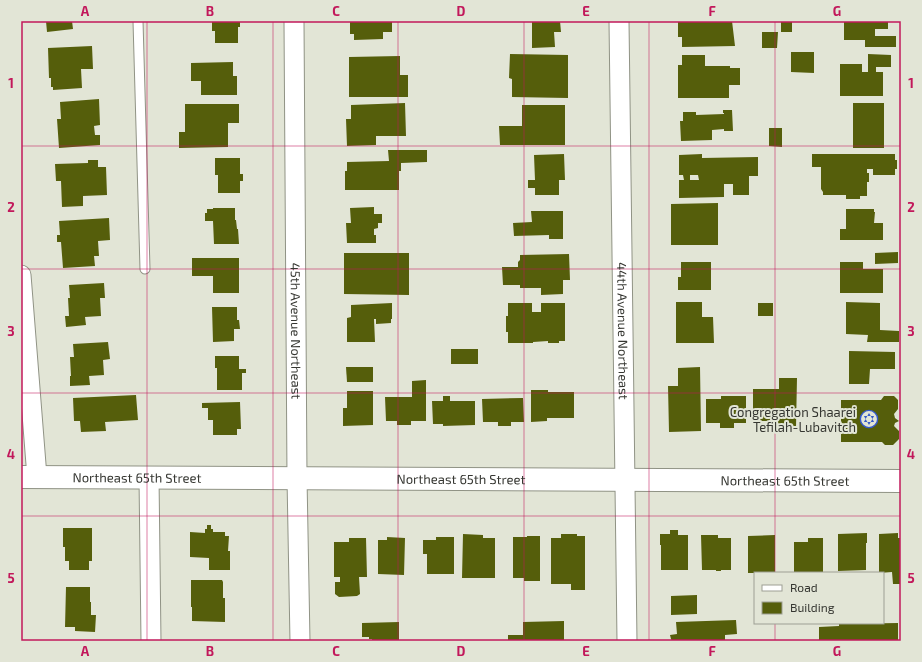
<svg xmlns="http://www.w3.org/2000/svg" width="922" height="662" font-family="'Exo 2',sans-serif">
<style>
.building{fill:#555e0b;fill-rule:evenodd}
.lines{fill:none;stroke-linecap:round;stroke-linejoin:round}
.lane-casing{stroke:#909385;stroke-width:11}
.street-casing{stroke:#909385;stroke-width:21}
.secondary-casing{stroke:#909385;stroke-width:24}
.lane{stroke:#fff;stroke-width:9}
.street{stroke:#fff;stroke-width:19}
.secondary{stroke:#fff;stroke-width:22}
.grid{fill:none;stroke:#c2185b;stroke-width:1;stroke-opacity:0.55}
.labels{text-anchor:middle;stroke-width:4;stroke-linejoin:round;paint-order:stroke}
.street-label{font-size:13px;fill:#353631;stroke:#e2e5d6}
.poi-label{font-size:13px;fill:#353631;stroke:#e2e5d6;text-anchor:end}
.neatline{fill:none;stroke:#c2185b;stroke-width:1.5}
.grid-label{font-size:13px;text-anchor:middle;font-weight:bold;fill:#c2185b}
</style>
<rect width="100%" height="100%" fill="#e2e5d6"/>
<g class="building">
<path d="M46,21H72L73,29L47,32Z"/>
<path d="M212,21H240V27H238V43H215V31H212Z"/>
<path d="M352,21H392V32H383V39L354,40V34H350V22H352Z"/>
<path d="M532,21H560L561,32H554L555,47L532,48Z"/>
<path d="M678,21H732L735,46L682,47V37H678Z"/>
<rect x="781" y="21" width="11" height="11"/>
<path d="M844,21H888V29H875V36H896V47H865V40H844Z"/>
<path d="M762,32H778L777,48H762Z"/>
<path d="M92,46L93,69H81L82,88L53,90V87H51V78H49L48,48Z"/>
<path d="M791,52H814V73L791,72Z"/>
<path d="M510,54L568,55V98L512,97V79L509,78Z"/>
<path d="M868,54L891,55V67H876V72H883V96H840V64H862V72H868Z"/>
<path d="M682,55H705V66H730V68H740V85H729V98H678V65H682Z"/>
<path d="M400,56V75H408V97H349V57Z"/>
<path d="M233,62V76H237V95H201V81H191V63Z"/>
<path d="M99,99L100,125L94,126L95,135H100V145L59,148L57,119H61L60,102Z"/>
<path d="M405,103L406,136H376V145L347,146L346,119H351V105Z"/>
<rect x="853" y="103" width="31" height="45"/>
<path d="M185,104H239V123H228V147L179,148V132H185Z"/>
<path d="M522,105H565V145H500L499,126H522Z"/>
<path d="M723,110H732L733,131H724V129L712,130V140L681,141L680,121H683V112H696V115L724,114V113H723Z"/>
<path d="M769,128H782V147L769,146Z"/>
<path d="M388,150H427V162L401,163V171H399V190H345V171H347V162L389,161Z"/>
<path d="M564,154L565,180H559V195H535V188H528V180H535L534,155Z"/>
<path d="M702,154V158L758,157V176H749V195H733V184H724V197L679,198V180H684L683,175H679V155ZM690,175H698L699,180H690Z"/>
<path d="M812,154H895V160H897V169H895V175H873V169H867V173H869V182H867V196H860V199H846V195H823V192L821,189V167H812Z"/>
<path d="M215,158H240V174H243V181H240V193H218V175H215Z"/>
<path d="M88,160H98V167H106L107,195L83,196V206L62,207L61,181H56L55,164L88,163Z"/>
<path d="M718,203V245H671V204Z"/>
<path d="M374,207V214H382V223H378V228L374,229V235H376V243H347L346,223H351L350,208Z"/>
<path d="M213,208H235V220H236L237,229H238L239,244H214L213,221H205V213H207V209H213Z"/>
<path d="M846,209H874V212H875L874,223H883V240H840V229H846Z"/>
<path d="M531,211H563V239H549V235L514,236L513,223L532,222Z"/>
<path d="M109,218L110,240L98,241L99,256H94L95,266L63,268L61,242H57V235H60L59,221Z"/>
<path d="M898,252V263L875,264V253Z"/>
<path d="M344,253H409V295L344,294Z"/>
<path d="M569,254L570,280H563V294L541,295V288H520V285H503L502,267H518V262L520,260V255Z"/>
<path d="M192,258H239V293H213V276H192Z"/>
<path d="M681,262H711V290H678V277H681Z"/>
<path d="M840,262H863V269H883V293H840Z"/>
<path d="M104,283L105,298H100L101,316L85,317L86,325L66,327L65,316H69L68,298H70L69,285Z"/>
<path d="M676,302H702V317H713L714,343H676Z"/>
<path d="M846,302L880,303V330L899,331V342H867L868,335L846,334Z"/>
<path d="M392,303V319H391V323L376,324V319H374L375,342H347V318L351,317V305Z"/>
<path d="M508,303H532V312H541V303H565V341H559V343H548V341L533,342V343H508V332H506V316H508Z"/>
<rect x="758" y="303" width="15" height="13"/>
<path d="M212,307H237V320H239L240,329H234V341L213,342Z"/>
<path d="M108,342L110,359L103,360L104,375L89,376L90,385L70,386V376H71L70,357H74L73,344Z"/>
<rect x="451" y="349" width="27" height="15"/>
<path d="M849,351L895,352V369H870L869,384H849Z"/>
<path d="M215,356H239V369H246V373H242V390H217V368H215Z"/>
<path d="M346,367H373V382H347Z"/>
<path d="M700,367L701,431L669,432L668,386H678V368Z"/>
<path d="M779,378H797L796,427H773V421H753V389H779Z"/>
<path d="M426,380V421H411V425H397V421H386L385,397H412V381Z"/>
<path d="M531,390H548V392H574V418H547V421L531,422Z"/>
<path d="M347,391H373V425L343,426V408H347Z"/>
<path d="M136,395L138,420L105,422L106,431L81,432L80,421H74L73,398Z"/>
<path d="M443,396H450V401H475V425L443,426V424H433L432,401H443Z"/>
<path d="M721,396H746V423H734V428H720V423H706V399H721Z"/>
<path d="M884,396H894L898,400V409L894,414L895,418L899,421L895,423L894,426L899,431V439L893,445H885L882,442H841V400H881Z"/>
<path d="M523,398L524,422H511V426H498V422H483L482,399Z"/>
<path d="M240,402L241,429H237V435H213V420H208V408H202V403Z"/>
<path d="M207,525H211V529H213V532H225V536H229L228,551H230V570H209V558L190,557V532L205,533V529H207Z"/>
<path d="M63,528H92V561H89V570H69V561H65V547H63Z"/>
<path d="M670,530H678V535H688V570H661V545H660V534H670Z"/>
<path d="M867,533V543H866V570L838,571V534Z"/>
<path d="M898,533V538H901V584H893L892,572L879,573V534Z"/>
<path d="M463,534L483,535V538H495V578H462Z"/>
<path d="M561,534H577V536H585V590H571V584H551V538H561Z"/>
<path d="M701,535H718V538H731V570H721V571H716V570H702Z"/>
<path d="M775,535V573H748V536Z"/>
<path d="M527,536H540V581H524V578H513V537H527Z"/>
<path d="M387,537L405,538L404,575L378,574V540H387Z"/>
<path d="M436,537H454V574H427V554H423V540H436Z"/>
<path d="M349,538H366L367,577H359L360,594L357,596L339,597L335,594V582H340V577H334V542H349Z"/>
<path d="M808,538H823V573H794V542H808Z"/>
<path d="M191,580H222L223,582V598H225V622L192,621V607H191Z"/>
<path d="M66,587H90V602H91V615H96L95,632L75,631V627H65Z"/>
<path d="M697,595V614L671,615V596Z"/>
<path d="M736,620L737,634L725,635V640H722V641H672L671,639L670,635L677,634L676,622Z"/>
<path d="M564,621V640L563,641H508V635H523V622Z"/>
<path d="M399,622V641H372V639H369V637H362V623Z"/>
<path d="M898,623V641H819V627L839,626V624Z"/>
</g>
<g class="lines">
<defs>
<path id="lane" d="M138,21L145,269"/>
<g id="street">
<path id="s1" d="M294,21L297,478L300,641"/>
<path id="s2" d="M619,21L627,641"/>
<path d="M21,275L37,477"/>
<path d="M149,477L151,641"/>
</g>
<g id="secondary">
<path id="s3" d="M21,477L901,481"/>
</g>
</defs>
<use href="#lane" class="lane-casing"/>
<use href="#street" class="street-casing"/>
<use href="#secondary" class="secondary-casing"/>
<use href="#lane" class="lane"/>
<use href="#street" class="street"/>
<use href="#secondary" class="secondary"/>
</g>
<path class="grid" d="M147,21V641M273,21V641M398,21V641M524,21V641M649,21V641M775,21V573M21,146H901M21,269H901M21,393H901M21,516H901M775,623V641"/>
<defs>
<symbol id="synagogue-ring" viewBox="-11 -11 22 22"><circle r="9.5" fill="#e2e5d6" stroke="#3559ca" stroke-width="1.5"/><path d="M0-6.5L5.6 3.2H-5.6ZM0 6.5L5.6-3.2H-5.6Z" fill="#3559ca"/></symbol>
</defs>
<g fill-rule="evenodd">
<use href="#synagogue-ring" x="859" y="409" width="20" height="20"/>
</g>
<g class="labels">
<g class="street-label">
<text dy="5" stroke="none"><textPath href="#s1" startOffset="310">45th Avenue Northeast</textPath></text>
<text dy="5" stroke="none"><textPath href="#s2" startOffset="310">44th Avenue Northeast</textPath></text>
<text dy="5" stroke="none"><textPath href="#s3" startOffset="116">Northeast 65th Street</textPath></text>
<text dy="5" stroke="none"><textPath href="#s3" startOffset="440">Northeast 65th Street</textPath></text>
<text dy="5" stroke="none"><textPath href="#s3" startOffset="764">Northeast 65th Street</textPath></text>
</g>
<g class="poi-label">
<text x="856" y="417">Congregation Shaarei<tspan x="856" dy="15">Tefilah-Lubavitch</tspan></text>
</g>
</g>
<rect width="922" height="662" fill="none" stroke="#e2e5d6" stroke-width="44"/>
<rect x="754" y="572" width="130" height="52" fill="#e2e5d6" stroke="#9d9f94"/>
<rect x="762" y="585" width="20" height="6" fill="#ffffff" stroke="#9d9f94"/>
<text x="790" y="592" font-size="12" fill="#353631">Road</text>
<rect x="762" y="602" width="20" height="12" fill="#555e0b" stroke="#9d9f94"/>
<text x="790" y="612" font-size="12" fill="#353631">Building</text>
<rect x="22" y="22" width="878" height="618" class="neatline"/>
<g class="grid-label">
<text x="85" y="16">A</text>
<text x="210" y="16">B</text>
<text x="336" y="16">C</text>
<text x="461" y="16">D</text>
<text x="586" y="16">E</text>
<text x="712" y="16">F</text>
<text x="837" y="16">G</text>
<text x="11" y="88">1</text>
<text x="911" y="88">1</text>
<text x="11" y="212">2</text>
<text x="911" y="212">2</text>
<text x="11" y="336">3</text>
<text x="911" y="336">3</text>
<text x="11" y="459">4</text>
<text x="911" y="459">4</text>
<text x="11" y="583">5</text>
<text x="911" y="583">5</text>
<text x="85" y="656">A</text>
<text x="210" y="656">B</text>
<text x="336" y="656">C</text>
<text x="461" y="656">D</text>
<text x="586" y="656">E</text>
<text x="712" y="656">F</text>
<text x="837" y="656">G</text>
</g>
</svg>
